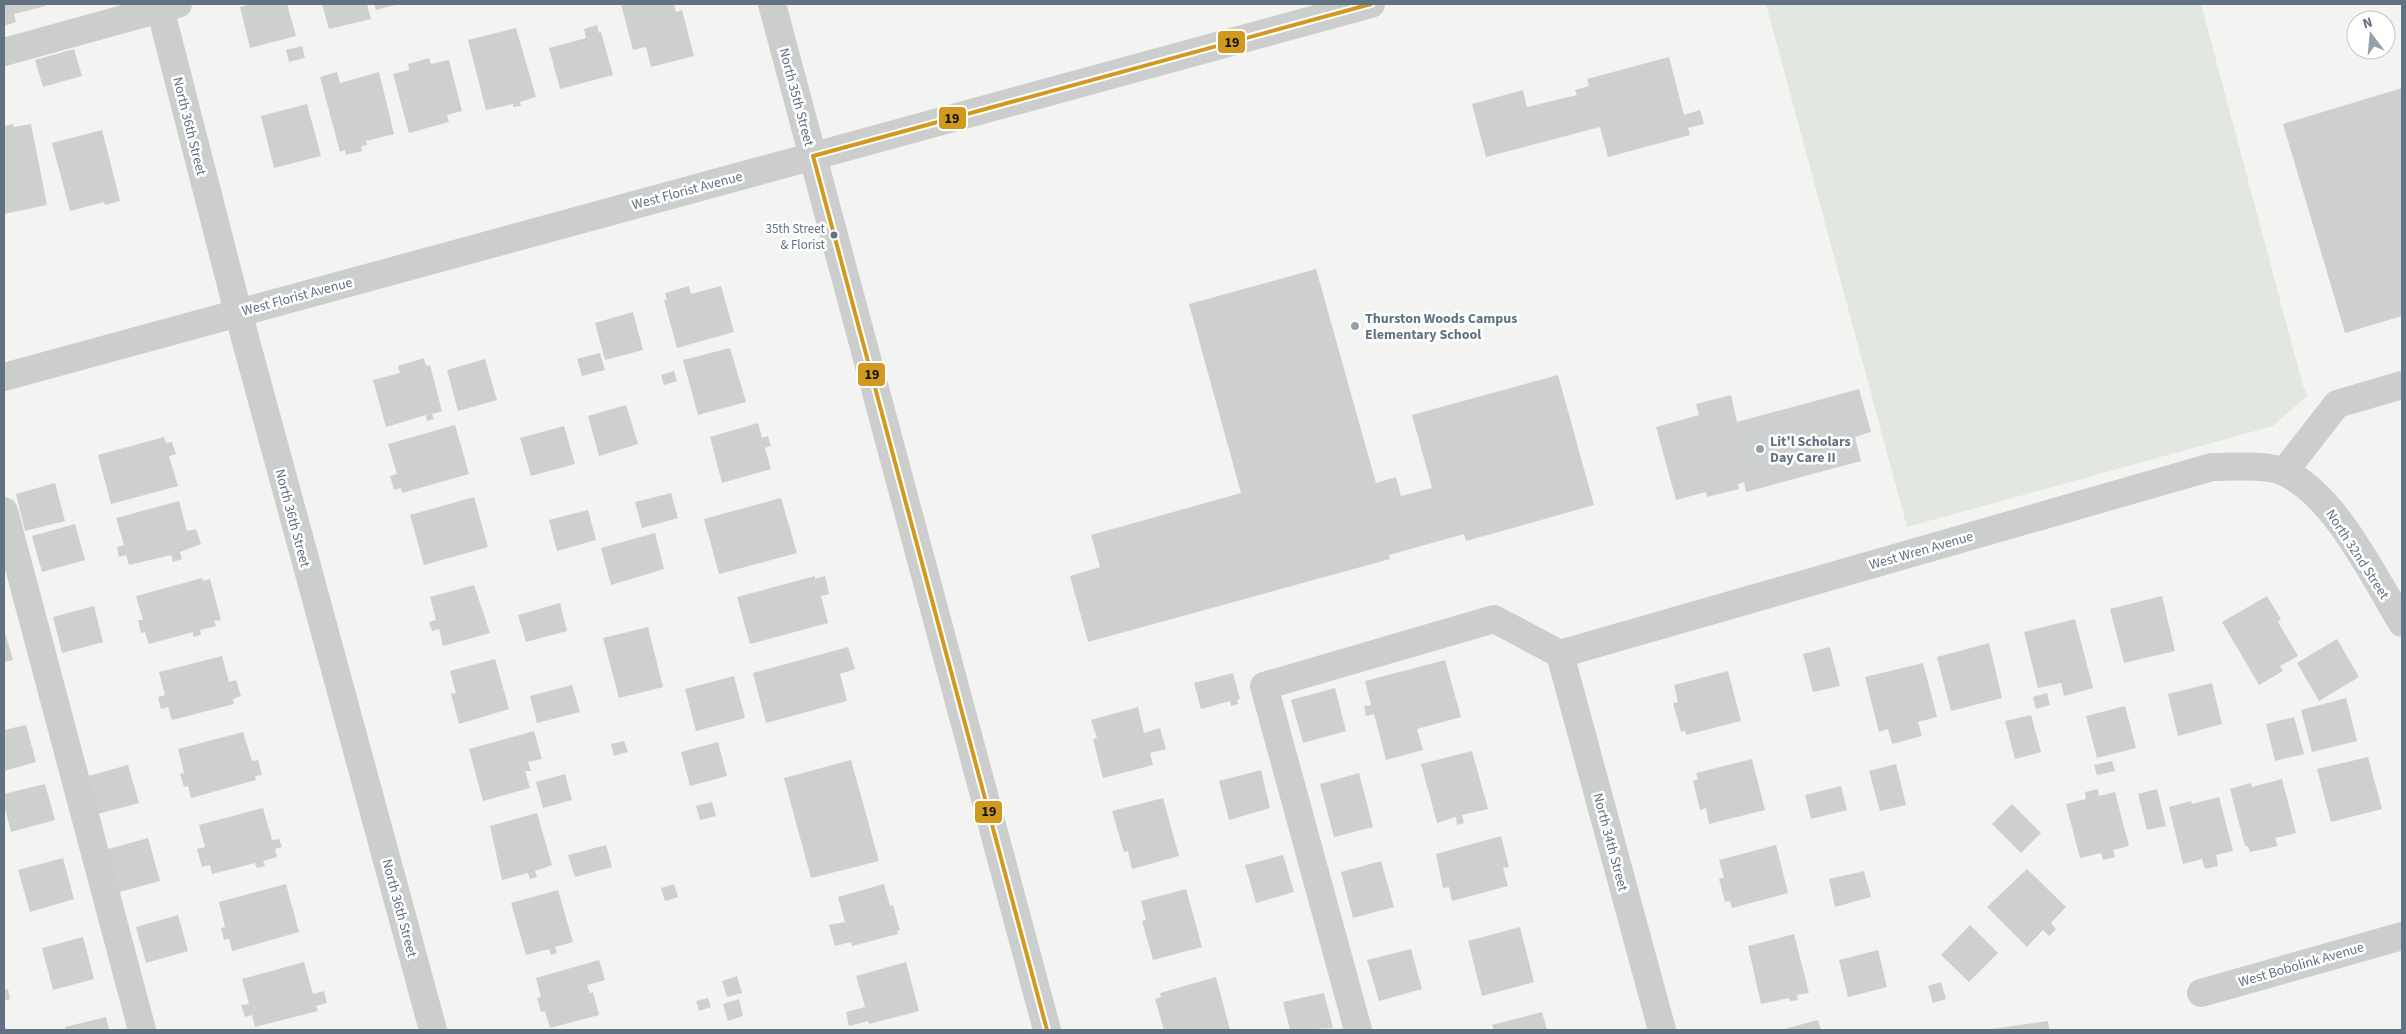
<svg xmlns="http://www.w3.org/2000/svg" width="2406" height="1034" font-family="'Source Sans 3',sans-serif">
<style>
.green{fill:#e2e7df}
.building{fill:#ced0d0}
.lines{fill:none;stroke-linecap:round;stroke-linejoin:round}
.minor{stroke:#cccece;stroke-width:28}
.bus-1-casing{stroke:#fff;stroke-width:8}
.bus-1{stroke:#d29921;stroke-width:4}
.bus-dot{fill:#617283;stroke:#fff;stroke-width:2}
.poi-dot{fill:#94a0aa;stroke:#fff;stroke-width:2}
.labels{text-anchor:middle;stroke-width:5;stroke-linejoin:round;paint-order:stroke}
.bus-label{font-size:13px;fill:#617283;stroke:#fff;text-anchor:end}
.street-label{font-size:14px;fill:#617283;stroke:#fff}
.poi-label{font-size:14px;font-weight:bold;fill:#617283;stroke:#fff;text-anchor:start}
.line-badge{stroke:#fff;stroke-width:2}
.pale-badge-label{font-size:14px;text-anchor:middle;font-weight:bold;fill:#111}
</style>
<rect width="100%" height="100%" fill="#f3f4f1"/>
<path class="green" d="M1766,4H2201L2303,386L2308,395L2273,426L1907,527Z"/>
<g class="building">
<path d="M4,4H45L46,6L14,14L16,22L4,26Z"/>
<path d="M253,4H287L296,36L250,48L240,7Z"/>
<path d="M322,4H367L371,19L329,29Z"/>
<path d="M374,4H399L376,10Z"/>
<path d="M621,4H674L676,12L682,10L694,56L651,67L646,47L633,50Z"/>
<path d="M597,25L599,33L601,32L613,75L560,89L549,48L586,38L584,29Z"/>
<path d="M516,28L536,97L520,102L521,106L513,107V104L486,110L468,40Z"/>
<path d="M302,46L305,58L289,62L286,50Z"/>
<path d="M74,49L82,76L43,87L35,60Z"/>
<path d="M1669,57L1684,115L1700,110L1704,124L1688,128L1690,135L1608,157L1600,127L1486,157L1472,104L1523,90L1527,107L1577,95L1575,90L1589,86L1587,79Z"/>
<path d="M429,58L431,64L449,60L462,111L447,115L449,122L409,133L393,74L409,70L408,64Z"/>
<path d="M337,72L340,83L379,72L394,134L366,141L367,145L361,146L362,151L346,155L345,150L340,152L320,77Z"/>
<path d="M2402,88V316L2345,333L2283,124Z"/>
<path d="M307,104L321,156L274,168L261,116Z"/>
<path d="M13,124V127L31,124L47,205L4,214V126Z"/>
<path d="M102,130L120,201L105,205L104,202L70,211L52,143Z"/>
<path d="M1316,269L1376,483L1396,477L1401,496L1432,488L1412,415L1558,375L1594,505L1466,541L1464,534L1389,555L1390,559L1088,642L1070,576L1100,567L1091,535L1241,493L1189,304Z"/>
<path d="M689,286L691,294L721,286L734,332L677,348L664,300H667L665,293Z"/>
<path d="M633,312L643,350L605,360L595,323Z"/>
<path d="M730,348L746,402L698,415L683,360Z"/>
<path d="M600,353L605,370L582,376L577,359Z"/>
<path d="M424,358L426,366L430,365L442,411L432,414L434,419L427,421L426,415L386,427L373,380L400,373L398,366Z"/>
<path d="M485,359L497,400L458,411L447,370Z"/>
<path d="M674,371L677,381L664,385L661,375Z"/>
<path d="M1859,389L1871,432L1855,437L1861,461L1746,492L1744,482L1738,484L1739,489L1707,497L1706,492L1676,500L1656,427L1699,415L1696,404L1731,395L1737,422Z"/>
<path d="M626,405L638,444L599,456L588,416Z"/>
<path d="M758,423L762,438L768,436L771,446L765,448L771,469L722,483L710,437Z"/>
<path d="M455,425L469,474L402,493L401,488L394,490L390,476L397,474L388,444Z"/>
<path d="M564,426L575,464L531,476L520,438Z"/>
<path d="M164,437L166,443L172,442L176,454L169,456L178,486L111,504L98,455Z"/>
<path d="M55,483L65,521L25,531L16,494Z"/>
<path d="M671,493L678,518L642,528L635,502Z"/>
<path d="M474,497L488,547L424,565L410,515Z"/>
<path d="M781,498L797,553L719,574L704,519Z"/>
<path d="M179,501L187,531L196,529L201,544L180,552L182,559L173,562L171,555L129,565L126,555L119,557L117,547L124,545L116,518Z"/>
<path d="M588,510L596,540L557,551L549,520Z"/>
<path d="M75,524L85,560L42,572L32,536Z"/>
<path d="M655,533L664,569L611,585L601,548Z"/>
<path d="M815,576V579L825,576L829,594L821,596L828,623L750,644L737,597Z"/>
<path d="M202,578L203,581L210,579L221,620L214,621L216,626L200,630L201,635L193,637V632L149,644L145,632L141,633L138,620H143L136,596Z"/>
<path d="M474,585L490,633L443,646L439,629L432,631L429,622L436,620L430,597Z"/>
<path d="M2162,596L2175,651L2124,663L2110,609Z"/>
<path d="M2267,596L2281,619L2278,622L2298,656L2280,666L2283,671L2259,685L2222,622Z"/>
<path d="M560,603L567,631L526,642L518,615Z"/>
<path d="M94,606L103,642L62,653L53,617Z"/>
<path d="M2075,619L2093,688L2064,696L2061,683L2038,688L2024,632Z"/>
<path d="M648,627L663,687L619,698L603,638Z"/>
<path d="M4,629L13,660L4,662Z"/>
<path d="M2337,639L2359,677L2319,701L2297,663Z"/>
<path d="M1989,643L2002,698L1951,711L1937,657Z"/>
<path d="M848,647L855,669L840,674L847,701L766,723L753,673Z"/>
<path d="M1830,647L1840,686L1813,692L1803,654Z"/>
<path d="M222,656L229,682L236,680L241,696L233,699L234,704L172,720L168,707L161,709L158,697L165,695L159,672Z"/>
<path d="M495,659L509,709L459,724L451,694L456,693L450,671Z"/>
<path d="M1445,660L1461,717L1417,729L1423,750L1386,760L1374,714L1366,716L1364,706L1371,705L1365,681Z"/>
<path d="M1923,663L1937,717L1918,722L1922,736L1892,744L1888,729L1879,732L1865,677Z"/>
<path d="M1728,671L1741,721L1686,735L1685,731L1681,732L1673,703L1678,702L1674,685Z"/>
<path d="M1233,673L1240,699L1237,700L1238,704L1231,706L1230,701L1201,709L1194,683Z"/>
<path d="M734,676L745,718L696,731L685,689Z"/>
<path d="M2212,683L2222,724L2178,736L2168,694Z"/>
<path d="M572,685L580,712L537,723L530,696Z"/>
<path d="M1335,688L1346,731L1303,743L1291,700Z"/>
<path d="M2047,693L2050,705L2036,709L2033,697Z"/>
<path d="M2346,698L2357,741L2312,752L2301,710Z"/>
<path d="M2125,706L2136,748L2097,758L2086,716Z"/>
<path d="M1138,707L1144,733L1160,728L1166,749L1150,753L1153,765L1103,778L1093,739L1097,738L1091,720Z"/>
<path d="M2031,715L2041,752L2015,759L2005,721Z"/>
<path d="M2294,717L2304,754L2275,761L2266,724Z"/>
<path d="M26,725L36,762L4,771V730Z"/>
<path d="M534,731L542,759L528,762L531,771H525L530,788L483,801L469,749Z"/>
<path d="M243,732L252,761L258,760L262,775L255,776L256,780L191,798L188,786L184,787L180,774L184,773L178,749Z"/>
<path d="M624,741L628,752L614,756L611,744Z"/>
<path d="M718,742L727,776L690,786L681,752Z"/>
<path d="M1472,751L1488,809L1462,815L1464,823L1457,825L1456,817L1437,823L1421,764Z"/>
<path d="M2368,757L2382,809L2331,822L2317,769Z"/>
<path d="M1752,759L1765,810L1709,824L1706,808L1700,810L1693,781L1698,779L1696,773Z"/>
<path d="M851,760L879,861L811,878L784,778Z"/>
<path d="M2112,761L2115,771L2097,775L2094,765Z"/>
<path d="M1896,764L1906,805L1880,811L1869,771Z"/>
<path d="M128,765L139,803L98,814L88,776Z"/>
<path d="M1261,770L1270,808L1229,820L1219,781Z"/>
<path d="M1359,773L1373,827L1334,837L1320,784Z"/>
<path d="M565,774L572,800L543,808L536,782Z"/>
<path d="M2282,779L2296,833L2275,838L2278,846L2250,852L2248,846H2245L2230,789L2251,783L2252,787Z"/>
<path d="M45,784L55,820L11,832L4,805V794Z"/>
<path d="M1841,786L1847,810L1811,819L1805,795Z"/>
<path d="M2098,789L2099,796L2115,792L2129,846L2113,850L2115,857L2103,860L2101,853L2080,858L2066,804L2086,799L2085,792Z"/>
<path d="M2157,789L2166,826L2147,830L2138,794Z"/>
<path d="M2219,797L2233,851L2216,855L2218,866L2205,869L2202,859L2183,864L2169,807L2191,801L2192,804Z"/>
<path d="M1163,798L1179,856L1132,869L1128,851L1124,852L1112,811Z"/>
<path d="M712,802L716,816L700,820L696,806Z"/>
<path d="M2012,804L2041,833L2021,853L1992,824Z"/>
<path d="M263,808L272,840L279,839L282,847L275,849L277,857L263,861L265,866L257,868L255,863L212,874L210,865L202,867L197,849L205,847L199,825Z"/>
<path d="M537,813L552,865L535,871L537,877L530,879L528,873L502,880L490,826Z"/>
<path d="M1501,836L1509,867L1503,868L1508,886L1452,901L1449,887L1443,888L1436,854Z"/>
<path d="M148,838L160,881L119,892L108,849Z"/>
<path d="M606,845L612,867L575,877L568,855Z"/>
<path d="M1776,845L1788,893L1732,908L1730,901L1725,902L1719,879L1724,877L1719,860Z"/>
<path d="M1283,855L1294,892L1256,903L1245,865Z"/>
<path d="M63,858L74,899L30,912L18,870Z"/>
<path d="M1381,861L1394,907L1353,918L1341,872Z"/>
<path d="M2027,869L2066,907L2051,923L2056,929L2049,936L2043,930L2027,947L1987,907Z"/>
<path d="M1864,871L1871,897L1835,907L1829,879Z"/>
<path d="M286,884L299,932L232,951L229,939L224,940L221,928L225,927L219,902Z"/>
<path d="M674,884L678,897L665,901L661,888Z"/>
<path d="M884,884L890,906L893,905L900,930L897,931L898,934L852,946L851,942L835,946L829,925L845,922L838,897Z"/>
<path d="M1186,889L1202,947L1153,960L1142,921L1146,920L1141,901Z"/>
<path d="M558,890L573,942L555,947L557,953L551,955L549,949L526,955L511,903Z"/>
<path d="M178,915L188,951L146,963L136,927Z"/>
<path d="M1970,925L1998,953L1969,982L1941,955Z"/>
<path d="M1520,927L1534,982L1482,996L1468,941Z"/>
<path d="M1794,934L1809,993L1797,995L1798,1000L1790,1001L1789,998L1761,1004L1748,946Z"/>
<path d="M83,937L94,979L53,990L42,948Z"/>
<path d="M1411,949L1422,989L1379,1001L1367,960Z"/>
<path d="M1878,950L1887,987L1848,997L1839,960Z"/>
<path d="M599,960L605,980L587,985L590,993L593,992L599,1015L550,1028L545,1011L541,1012L537,998L541,997L536,978Z"/>
<path d="M304,962L313,994L324,991L327,1003L316,1006L318,1011L255,1027L252,1015L245,1017L241,1005L249,1004L242,979Z"/>
<path d="M906,962L919,1011L869,1024L868,1021L849,1026L846,1012L865,1007L856,976Z"/>
<path d="M737,976L742,993L727,997L722,981Z"/>
<path d="M1216,977L1230,1030H1164L1155,999L1161,997L1160,993Z"/>
<path d="M1941,982L1946,999L1933,1003L1928,986Z"/>
<path d="M8,989L10,999L4,1001V990Z"/>
<path d="M1324,993L1333,1028L1290,1030L1283,1002Z"/>
<path d="M708,998L711,1007L699,1011L696,1001Z"/>
<path d="M739,999L743,1016L728,1021L723,1004Z"/>
<path d="M1542,1012L1547,1030H1494L1492,1025Z"/>
<path d="M106,1017L109,1030H66L65,1027Z"/>
<path d="M1818,1020L1821,1030H1780Z"/>
<path d="M2048,1021L2049,1030H1991V1029Z"/>
</g>
<g class="lines">
<g class="minor">
<path d="M159,4L238,312L433,1030"/>
<path d="M772,4L1047,1030"/>
<path d="M4,52L178,4"/>
<path d="M4,377L1371,4"/>
<path d="M2284,472L2337,404L2402,385"/>
<path d="M4,511L142,1030"/>
<path d="M1560,654L2212,467C2232,467 2267,464 2284,472C2335,495 2374,577 2402,623"/>
<path d="M1560,654L1662,1030"/>
<path d="M2201,993L2402,936"/>
<path d="M1358,1030L1264,686L1494,619L1560,654"/>
</g>
<defs>
<g id="bus-1">
<path d="M813,156L1047,1030"/>
<path d="M813,156L1371,4"/>
</g>
</defs>
<use href="#bus-1" class="bus-1-casing"/>
<use href="#bus-1" class="bus-1"/>
</g>
<circle class="bus-dot" cx="834" cy="235" r="4.5"/>
<g class="poi-dot">
<circle cx="1355" cy="326" r="5"/>
<circle cx="1760" cy="449" r="5"/>
</g>
<g class="labels">
<g class="bus-label">
<text x="825" y="233">35th Street<tspan x="825" dy="16">&amp; Florist</tspan></text>
</g>
<g class="street-label">
<text transform="translate(797 97) rotate(75)" y="5">North 35th Street</text>
<text transform="translate(190 126) rotate(76)" y="5">North 36th Street</text>
<text transform="translate(687 190) rotate(-15)" y="5">West Florist Avenue</text>
<text transform="translate(297 296) rotate(-15)" y="5">West Florist Avenue</text>
<text transform="translate(293 518) rotate(75)" y="5">North 36th Street</text>
<text transform="translate(1921 550) rotate(-16)" y="5">West Wren Avenue</text>
<text transform="translate(2358 554) rotate(57)" y="5">North 32nd Street</text>
<text transform="translate(1611 842) rotate(75)" y="5">North 34th Street</text>
<text transform="translate(400 908) rotate(75)" y="5">North 36th Street</text>
<text transform="translate(2301 964) rotate(-16)" y="5">West Bobolink Avenue</text>
</g>
<g class="poi-label">
<text x="1365" y="323">Thurston Woods Campus<tspan x="1365" dy="16">Elementary School</tspan></text>
<text x="1770" y="446">Lit'l Scholars<tspan x="1770" dy="16">Day Care II</tspan></text>
</g>
</g>
<g class="line-badge">
<rect x="1217" y="30" width="29" height="24" rx="5" fill="#d29921"/>
<rect x="938" y="106" width="29" height="24" rx="5" fill="#d29921"/>
<rect x="857" y="362" width="29" height="25" rx="5" fill="#d29921"/>
<rect x="974" y="800" width="29" height="24" rx="5" fill="#d29921"/>
</g>
<g class="pale-badge-label">
<text x="1232" y="47">19</text>
<text x="952" y="123">19</text>
<text x="872" y="379">19</text>
<text x="989" y="816">19</text>
</g>
<rect width="2406" height="1034" fill="none" stroke="#617283" stroke-width="10"/>
<g transform="translate(2371 35) rotate(344)"><circle r="24" fill="#ffffff" stroke="#c0c7cd"/>
<path d="M0-4L9 19L0 12L-9 19Z" fill="#94a0aa"/>
<text y="-8" font-size="14" font-weight="bold" text-anchor="middle" fill="#617283">N</text>
</g>
</svg>
